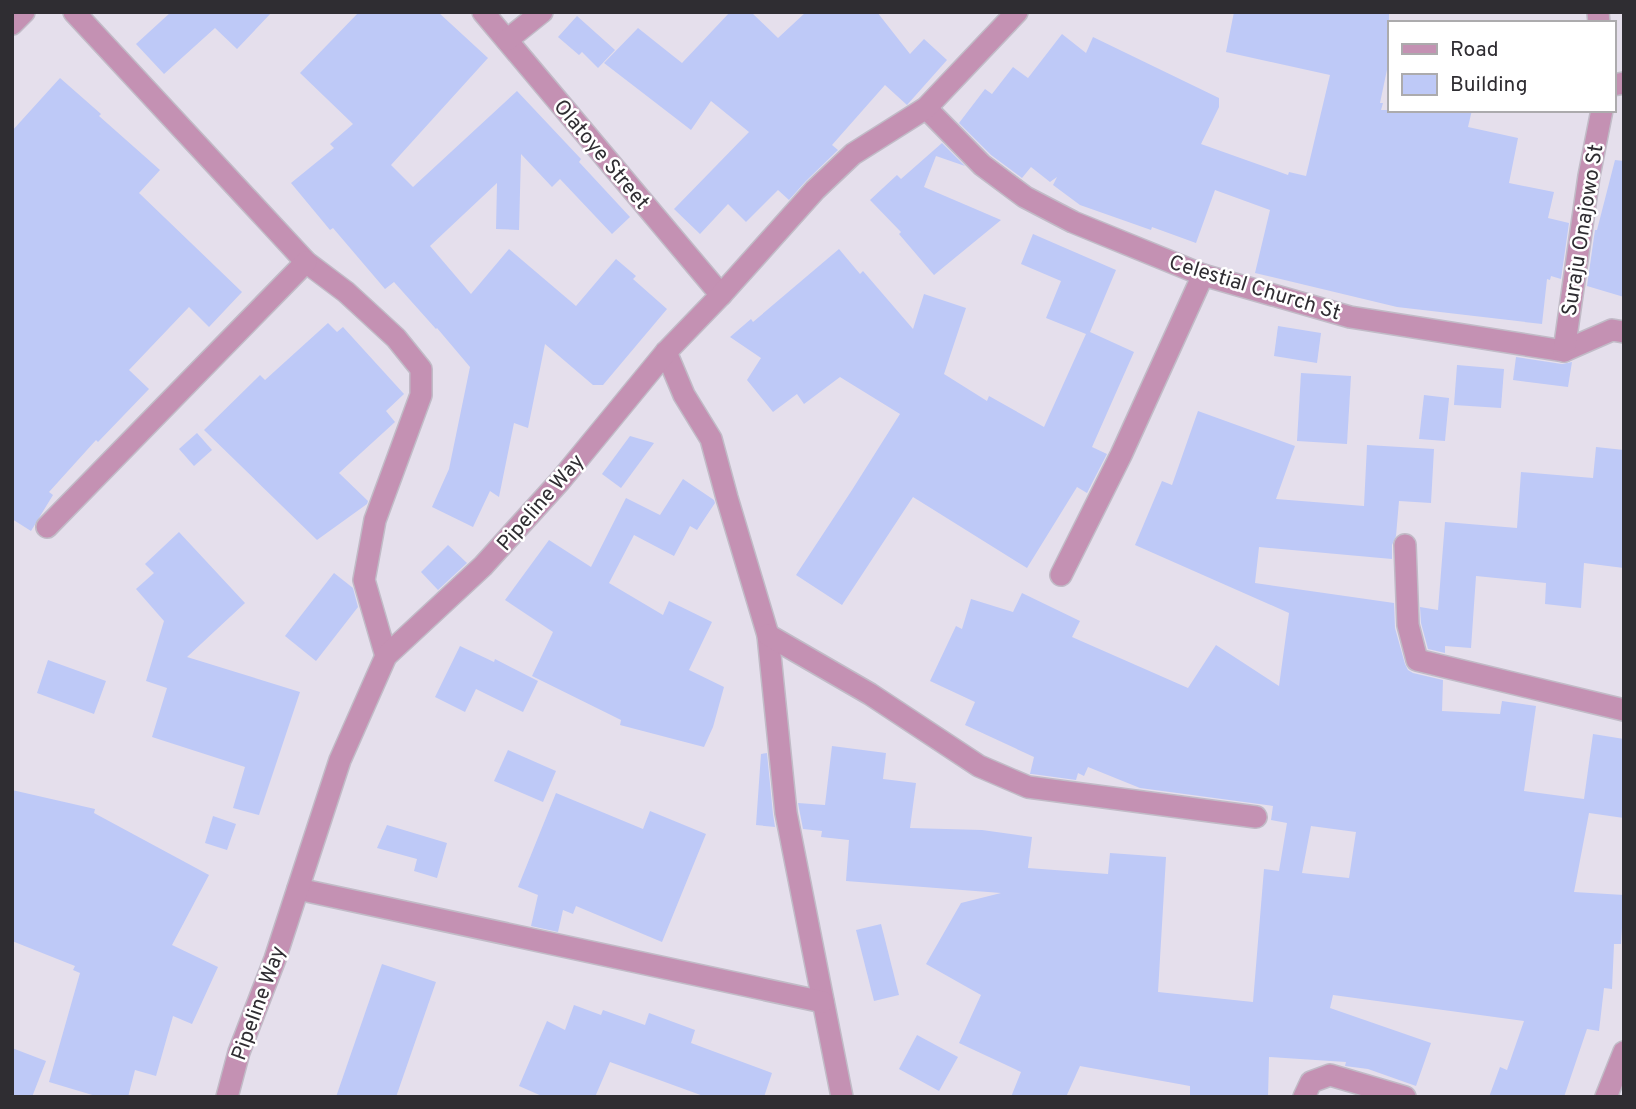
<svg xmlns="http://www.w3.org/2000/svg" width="1636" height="1109" font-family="Overpass,sans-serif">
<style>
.building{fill:#bec9f7;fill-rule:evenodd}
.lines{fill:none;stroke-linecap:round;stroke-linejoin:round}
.minor-casing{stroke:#c1bbc7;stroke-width:24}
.minor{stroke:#c491b3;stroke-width:21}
.labels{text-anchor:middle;stroke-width:5;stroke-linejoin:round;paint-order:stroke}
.street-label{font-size:21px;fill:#2f2d32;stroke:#fff}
</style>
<rect width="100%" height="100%" fill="#e5dfec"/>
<g class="building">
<path d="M171,12H272L237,49L215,28L164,74L136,44Z"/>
<path d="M359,12H438L488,58L391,165L413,187L517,91L581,159L579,162L630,217L612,234L560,179L552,187L521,154L519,230L496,229L497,183L430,246L471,294L509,249L576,306L616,259L636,276L633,279L667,309L603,385H593L545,344L528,428L514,423L499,497L490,491L473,527L432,507L449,469L470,367L437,328L436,329L394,282L385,289L333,228L330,230L291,183L334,148L330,144L353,124L300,73Z"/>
<path d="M730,12H751L778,38L806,12H877L910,54L924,39L947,60L907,105L885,85L832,145L838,150L806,181L789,200L778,190L746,222L728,204L700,234L674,209L749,132L711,101L691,130L604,63L638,28L682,63Z"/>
<path d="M1234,12H1389V60L1380,103H1383L1381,110H1472L1468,127L1518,138L1509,183L1554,192L1548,218L1569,223L1561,279L1551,276L1550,280L1547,279L1542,324L1397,307L1255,273L1270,210L1215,190L1196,243L1152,227L1151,230L1080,205L1053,185L1057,177L1050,182L1031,167L1022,178L991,155L959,123L985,89L992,94L1013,67L1028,78L1062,34L1086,53L1093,37L1219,98V107L1201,144L1288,175L1289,172L1306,176L1330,75L1226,52Z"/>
<path d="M577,16L615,50L598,68L582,52L579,55L558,37Z"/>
<path d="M60,78L101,114L99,116L160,170L139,193L242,292L209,327L189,307L129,370L149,389L98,442L96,440L49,492L53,495L31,531L12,519V131Z"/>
<path d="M942,143L965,166L936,156L924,187L1001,220L934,275L899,234L901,232L870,200L897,175L901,179Z"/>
<path d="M1615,160L1624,161V297L1587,286L1595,230H1597Z"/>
<path d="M1033,234L1116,270L1090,332L1134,352L1092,447L1107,454L1087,493L1077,487L1027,568L913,497L842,605L796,575L852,490L900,414L840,377L804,404L797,394L773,412L747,380L761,358L730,337L751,319L753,322L839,249L860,274L863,271L913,329L924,294L966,308L944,374L987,401L989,396L1044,427L1086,334L1046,318L1061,281L1021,264Z"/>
<path d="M328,323L337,332L343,327L404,394L386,411L395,422L339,473L368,501L367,504L317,540L204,430L260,375L265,380Z"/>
<path d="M1278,326L1321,333L1317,363L1274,356Z"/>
<path d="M1516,357L1562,364L1572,362L1568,387L1513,380Z"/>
<path d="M1457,365L1504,369L1501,408L1454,405Z"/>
<path d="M1301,373L1351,376L1347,444L1297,441Z"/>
<path d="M1424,395L1449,398L1445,441L1419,439Z"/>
<path d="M1198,411L1295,446L1276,499L1364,506L1367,445L1434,449L1431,503L1399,501L1396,536L1392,545V559L1259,547L1255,583L1394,603L1395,628L1405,664L1408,670L1413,673L1443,680L1442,711L1500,714L1502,701L1536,706L1524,791L1584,799L1593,734L1624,739V818L1589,813L1574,892L1624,895L1621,944H1614L1612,989L1604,988L1599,1031L1587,1029L1564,1097H1489L1500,1067L1507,1070L1524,1021L1333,995L1330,1008L1431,1043L1416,1086L1368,1069L1345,1066L1346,1062L1269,1057L1268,1097H1190V1086L1080,1066L1066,1097H1011L1021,1072L959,1043L981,995L926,964L961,903L1001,893L846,881L849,840L821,837L822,831L803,829L798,803L825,805L832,746L886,753L883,779L916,783L910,828L982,830L1032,837L1028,868L1108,874L1110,853L1166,857L1158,992L1253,1002L1264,869L1279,871L1287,823L1271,820L1273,806L1140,788L1088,767L1084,776L1078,773L1076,780L1032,774H1030L1034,757L965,725L975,702L930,681L956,626L962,629L971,599L1013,612L1022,593L1080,621L1072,637L1188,688L1216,645L1279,686L1289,613L1135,545L1162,481L1172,485ZM1311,826L1356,832L1349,878L1302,873Z"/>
<path d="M197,433L212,450L194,466L179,449Z"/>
<path d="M630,436L654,443L621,488L602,474Z"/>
<path d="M1596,447L1624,450V568L1584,563L1581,608L1545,604L1546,583L1476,576L1471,648L1445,646V653L1428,649L1421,623L1420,607L1438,610L1445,522L1517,528L1521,472L1593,478Z"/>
<path d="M683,479L714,500L715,503L697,530L690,526L674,556L634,535L609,583L663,615L669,601L712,622L689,670L724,687L713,727L704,747L620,725L621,720L532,676L553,632L505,600L549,540L591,567L626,498L660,515Z"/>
<path d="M179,532L245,603L187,657L300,692L259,815L233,808L245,767L152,737L167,688L146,681L164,621L136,589L154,573L145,564Z"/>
<path d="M448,545L467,563L438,590L421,572Z"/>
<path d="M334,573L353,588L358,607L316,661L285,636Z"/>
<path d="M460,646L494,662L495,659L538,681L523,712L476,689L465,712L435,697Z"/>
<path d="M48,660L106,681L94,714L37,693Z"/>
<path d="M508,750L556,771L543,802L494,781Z"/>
<path d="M767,753L773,814L775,827L756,825L761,754Z"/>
<path d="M12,790L95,809L94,813L209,875L172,945L218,967L192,1024L173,1016L156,1076L135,1070L128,1097H99L49,1082L80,973L73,970L75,966L12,941Z"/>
<path d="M556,793L643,829L650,811L706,834L662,942L576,906L573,914L563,910L558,932L531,926L538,895L518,887Z"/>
<path d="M213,816L236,824L227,850L205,843Z"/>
<path d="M387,825L447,843L437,878L414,871L417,859L377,848Z"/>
<path d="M881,924L899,995L874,1001L856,930Z"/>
<path d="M382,964L436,982L396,1097H336Z"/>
<path d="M574,1005L601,1015L603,1010L645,1025L649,1013L695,1030L691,1043L772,1073L764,1097H706L610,1062L595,1097H544L519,1086L547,1021L565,1030Z"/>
<path d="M917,1035L958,1057L939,1091L899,1069Z"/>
<path d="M12,1048L46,1061L32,1097H12Z"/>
</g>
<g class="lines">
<defs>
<g id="minor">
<path d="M74,12L306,262L346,292L396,338L421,369V395L375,520L364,580L386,656"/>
<path d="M483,12L721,295"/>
<path d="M1598,12L1599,23"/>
<path d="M12,24L24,12"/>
<path d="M507,40L542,12"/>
<path d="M1613,85L1624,83"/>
<path d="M926,108L982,165L1025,197L1073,222L1203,275L1350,317L1564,351L1612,330L1624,332"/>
<path d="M1564,351L1589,176L1602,110"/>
<path d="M666,352L684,395L711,439L727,498L768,635L786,813L842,1097"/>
<path d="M47,527L306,262"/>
<path d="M1405,545L1408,625L1417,660L1624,710"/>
<path d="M1061,575L1121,455L1203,275"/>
<path d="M768,635L870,694L979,766L1028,787L1256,817"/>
<path d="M298,889L823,1002"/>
<path d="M227,1097L239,1052L275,959L340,760L386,656L483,566L560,481L666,352L721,295L815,190L853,154L926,108L1017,12"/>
<path d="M1304,1097L1311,1082L1330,1075L1405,1097"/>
<path d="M1606,1097L1624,1052"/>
</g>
</defs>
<use href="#minor" class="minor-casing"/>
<use href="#minor" class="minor"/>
</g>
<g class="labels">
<g class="street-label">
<text transform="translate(602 154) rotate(50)" y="7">Olatoye Street</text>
<text transform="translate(1582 230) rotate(-81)" y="7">Suraju Onajowo St</text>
<text transform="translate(1255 287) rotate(17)" y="7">Celestial Church St</text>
<text transform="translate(540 502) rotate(-49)" y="7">Pipeline Way</text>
<text transform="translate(258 1003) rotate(-70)" y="7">Pipeline Way</text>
</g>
</g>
<rect width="1636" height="1109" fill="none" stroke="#2f2d32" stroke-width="28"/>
<rect x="1388" y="21" width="228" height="91" fill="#ffffff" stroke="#acabad" stroke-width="2"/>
<rect x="1402" y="44" width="35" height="10" fill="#c491b3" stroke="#acabad" stroke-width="2"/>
<text x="1450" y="56" font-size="21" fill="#2f2d32">Road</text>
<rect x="1402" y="74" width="35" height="21" fill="#bec9f7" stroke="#acabad" stroke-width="2"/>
<text x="1450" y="91" font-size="21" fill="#2f2d32">Building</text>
</svg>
